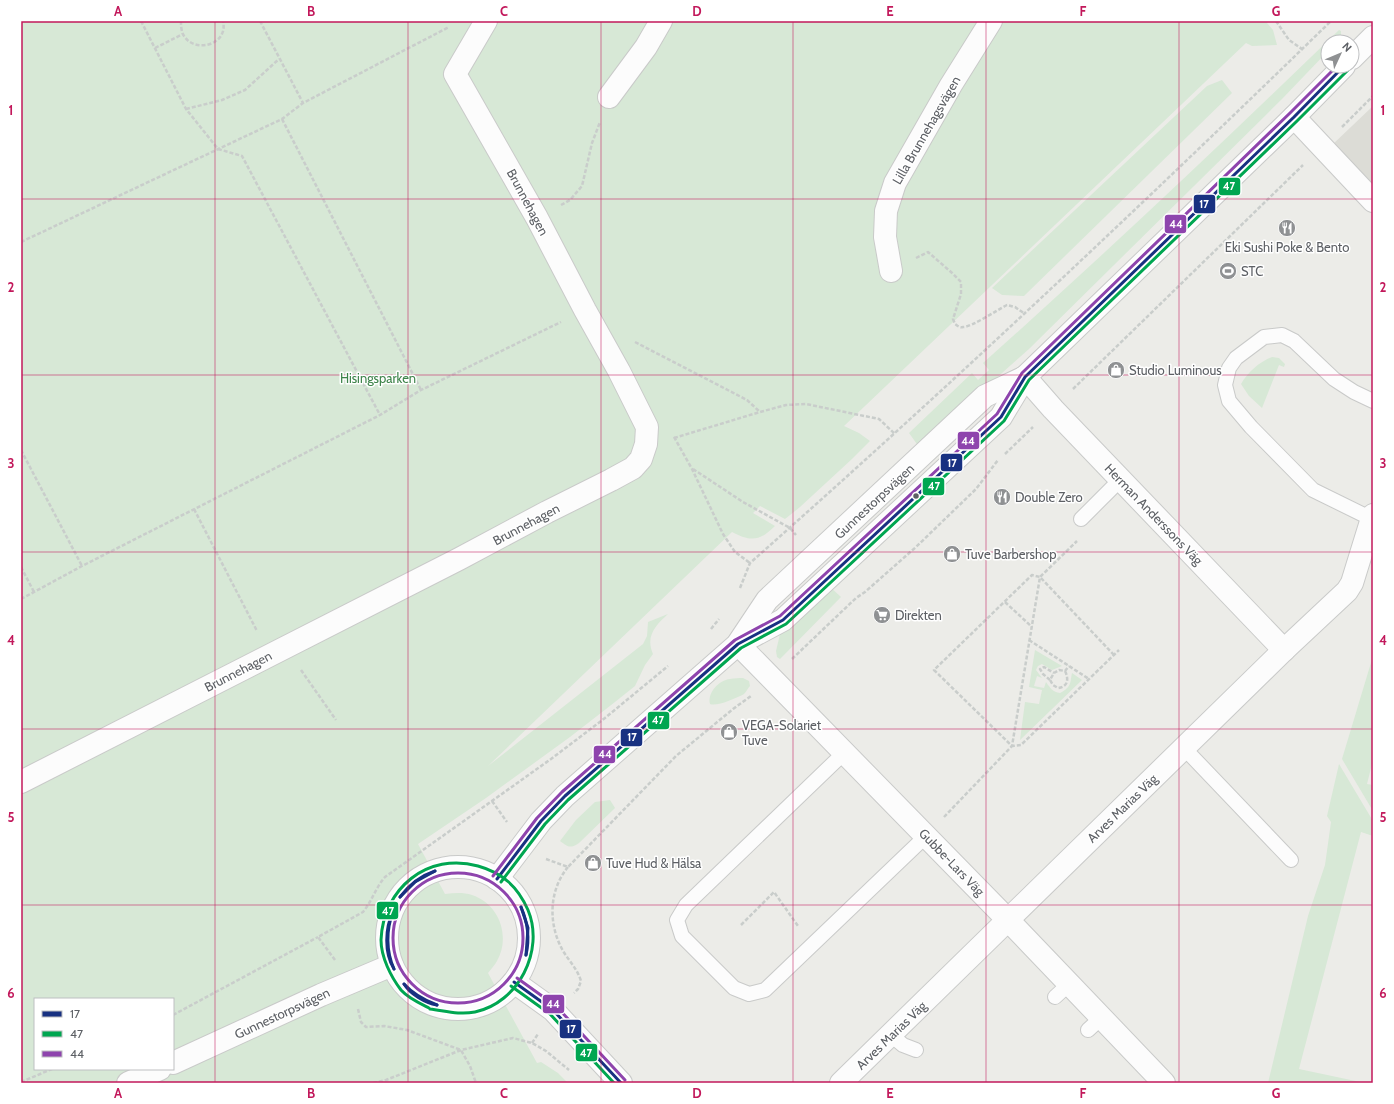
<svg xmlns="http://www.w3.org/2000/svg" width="1394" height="1104" font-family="Cabin,sans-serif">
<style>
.education{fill:#dcdcd6}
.green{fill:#d7e8d6;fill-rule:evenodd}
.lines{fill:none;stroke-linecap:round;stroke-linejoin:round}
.lane-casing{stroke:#c9cac9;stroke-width:16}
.street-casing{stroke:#c9cac9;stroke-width:24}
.path{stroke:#c9cdcb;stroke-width:2.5;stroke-dasharray:4 2;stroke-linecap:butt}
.lane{stroke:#fcfcfc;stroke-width:14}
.street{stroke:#fcfcfc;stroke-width:22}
.bus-1-casing{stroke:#fff;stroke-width:6}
.bus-2-casing{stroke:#fff;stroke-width:6}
.bus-3-casing{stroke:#fff;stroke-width:6}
.bus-1{stroke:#183181;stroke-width:3}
.bus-2{stroke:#00a651;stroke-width:3}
.bus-3{stroke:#8e44ad;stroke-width:3}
.grid{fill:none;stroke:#c2185b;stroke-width:1;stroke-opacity:0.55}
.bus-dot{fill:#5d6065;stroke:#fff;stroke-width:1.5}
.labels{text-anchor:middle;stroke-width:3;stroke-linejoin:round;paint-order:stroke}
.street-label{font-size:13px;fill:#5d6065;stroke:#fff}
.poi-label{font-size:13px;fill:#5d6065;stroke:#fff;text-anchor:start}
.park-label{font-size:13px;fill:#3e844a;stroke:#fff}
.line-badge{stroke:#fff;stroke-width:1.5}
.badge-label{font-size:11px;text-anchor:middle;font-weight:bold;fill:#fff}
.neatline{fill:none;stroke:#c2185b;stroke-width:1.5}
.grid-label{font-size:13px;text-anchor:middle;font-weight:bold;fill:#c2185b}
</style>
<rect width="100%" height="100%" fill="#ecece8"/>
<path class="education" d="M1373,106V188L1331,146Z"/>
<g class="green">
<path d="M21,21H1268L1267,23L1273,30L1277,45L1252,46L1246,43L844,426L859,433L870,441L852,459L800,507L785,519L760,506L753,513L775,526C760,541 751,542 732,532L488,766L643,644L647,636L648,622L668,614C656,625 645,636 653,654L645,665L635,686L615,702L570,737L486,798L418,844L445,894C454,893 463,892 472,895C499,904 511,936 497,961C495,965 491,969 488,973L537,1063L541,1062L558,1073L568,1083H21ZM35,999H173V1069H35Z"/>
<path d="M1339,30L1341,31V38L1337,42H1328V51L1282,99L1029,349L919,447L909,433L972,373L978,380L989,370L983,363C1104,255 1222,143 1339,30Z"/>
<path d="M1222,80L1232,93L1024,296L1002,295L992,288L1207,86Z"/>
<path d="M1272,357L1279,358L1285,364L1284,367L1279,365L1262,408L1249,396L1241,384C1248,372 1259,362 1272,357Z"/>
<path d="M830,587L841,597L780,659L777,657L776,651L780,634Z"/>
<path d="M1035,650L1062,666L1052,670L1042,664L1038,666L1036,670L1042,678L1037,676L1034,686L1044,688L1046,682C1050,688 1053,692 1060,693C1072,687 1070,682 1072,673L1082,680L1020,740L1025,702L1039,704L1042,690L1029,687Z"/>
<path d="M1373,656V760L1367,784L1373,785V811L1342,759Z"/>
<path d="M743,678L749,681L750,686C748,688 746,692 744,694C737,698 716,707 710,704C707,693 719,680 730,679C734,678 739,678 743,678Z"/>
<path d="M1339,764L1373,821V836L1361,832L1299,1069L1365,1083H1268L1308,916L1325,865L1331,822L1327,816Z"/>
<path d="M610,800L615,808L579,843C570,849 568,847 560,841L576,820L595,802Z"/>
</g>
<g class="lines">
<defs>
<g id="lane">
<path d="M1081,519L1121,479"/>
<path d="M1372,519L1313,490L1251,427L1229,401L1225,385L1229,368L1236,358L1264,337L1282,335L1294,341L1334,379L1354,392L1373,401"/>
<path d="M1184,748L1291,860"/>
<path d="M845,752L686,905L677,920L682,936L734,988L749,994L765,990L926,836"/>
<path d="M1055,997L1069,984"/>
<path d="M1088,1030L1101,1018"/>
<path d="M891,1035L903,1045L916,1050"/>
</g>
<g id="street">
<path d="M1352,58L1373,37"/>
<path d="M609,97L646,47L661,21"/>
<path d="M1294,117L1373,201"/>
<path d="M891,271L885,237L886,211L895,183L951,85L991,21"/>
<path d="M1025,377L1053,409L1284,650"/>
<path d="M739,642L767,600L985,396L1025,377"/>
<path d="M738,644L1008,920L1164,1083"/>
<path d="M21,782L459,559L547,512L611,480L633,468L641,459L646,444L647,427L619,371L585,310L537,218L455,74L486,21"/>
<circle cx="458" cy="938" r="71"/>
<path d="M497,879L541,821L565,796L738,644L783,620L1001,417L1025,377L1294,117L1344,66"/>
<path d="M514,982L553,1010L621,1083"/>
<path d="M173,1063L321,995L392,965"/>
<path d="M128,1083L160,1069"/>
<path d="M841,1083L1284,650L1347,591L1352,583L1373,515"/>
</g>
</defs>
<use href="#lane" class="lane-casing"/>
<use href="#street" class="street-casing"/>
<g class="path">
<path d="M141,21L186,109L218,149L242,156L380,415"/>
<path d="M181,21C181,25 181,30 183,34C192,54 229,46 223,21"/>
<path d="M260,21L303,103"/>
<path d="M1276,21L1289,40L1302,49"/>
<path d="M155,48L183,34"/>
<path d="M186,109L222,100L245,90L279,59"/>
<path d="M282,119L421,390"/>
<path d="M1342,127L1373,96"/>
<path d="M561,205L570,200L582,186L592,143L600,122"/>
<path d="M21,242L282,119L303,103L449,27"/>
<path d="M916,258L928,252L951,272L961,282V294L953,319L955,324C958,326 960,328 963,327C972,327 997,310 1007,305L1015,307L1025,314"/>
<path d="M635,342L747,400L760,412"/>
<path d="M1073,389L1303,165"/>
<path d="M674,437L692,469L723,534L735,552L750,563"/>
<path d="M674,438L760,412L786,405L806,404L879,419L895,434"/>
<path d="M21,450L82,566"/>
<path d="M1005,454L1033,427"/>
<path d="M693,469L743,502L790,528L796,535"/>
<path d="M194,509L257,631"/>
<path d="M21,567L34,592"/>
<path d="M740,588L750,563C949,387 1141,206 1331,21"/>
<path d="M21,599L82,566L380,415L421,390L561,322"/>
<path d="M1005,602L1032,627"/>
<path d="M711,629L719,619"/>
<path d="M1029,640L1089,679"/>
<path d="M1114,655L1040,577L1032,575L934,670L1012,746L1021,745L1119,650"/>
<path d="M792,659L856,598L865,592L916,547L976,489L998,460"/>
<path d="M301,670L336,720"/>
<path d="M1065,671C1069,679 1068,687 1058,688L1053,685L1050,680L1054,673L1059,670L1065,671L1069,666"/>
<path d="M1050,680L1043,674L1040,669L1044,667L1054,673"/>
<path d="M492,801L507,822"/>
<path d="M944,817L1012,746L1040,577L1077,541"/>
<path d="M546,859L568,867L676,756L733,709L751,696"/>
<path d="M568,867C549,890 548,923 562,949C568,960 577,968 581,981L578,989L574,993"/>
<path d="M741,925L774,892L798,926"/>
<path d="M335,960L318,937L363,912C372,901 376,887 385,877L551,759L605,718L668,666"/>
<path d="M358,1009L361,1022L366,1027L384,1026L407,1030L461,1050L470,1066L476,1083"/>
<path d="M173,1015L318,937"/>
<path d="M532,1043L538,1034"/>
<path d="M21,1082L52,1069"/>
<path d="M373,1083L386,1080L461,1050L513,1038L532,1043L546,1051L569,1070"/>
</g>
<use href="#lane" class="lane"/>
<use href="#street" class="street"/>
<defs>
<g id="bus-1">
<path d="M497,879L541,821L565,796L738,644L783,620L1001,417L1025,377L1294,117L1344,66"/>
<path d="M400,897C409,885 420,876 435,871"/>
<path d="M400,897L415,882L435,871"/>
<path d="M521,907C528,923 530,938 526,955"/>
<path d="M521,907L528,928L526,955"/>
<path d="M393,912C386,930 386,951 394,969"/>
<path d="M393,912C385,928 384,953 394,969"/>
<path d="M514,982L553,1010L621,1083"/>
<path d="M404,984C413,994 424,1000 437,1005"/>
<path d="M404,984C410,994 425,1003 437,1005"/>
</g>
<g id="bus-2">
<path d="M501,882L545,824L568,800L741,648L786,624L1004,421L1029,380L1297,121L1348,70"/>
<path d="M511,986L550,1014L614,1083"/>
<path d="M429,1008C419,1003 408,998 401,990C391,977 381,957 381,940C383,888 428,852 478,866C503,873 518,887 528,910C545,951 518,1003 475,1012C459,1015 446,1011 430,1009"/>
</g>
<g id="bus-3">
<circle cx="458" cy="938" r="65"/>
<path d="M493,876L537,818L562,792L735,640L780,616L997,414L1022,373L1290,113L1337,66"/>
<path d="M517,978L556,1006L625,1080"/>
</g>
</defs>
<use href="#bus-1" class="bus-1-casing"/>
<use href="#bus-2" class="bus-2-casing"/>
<use href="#bus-3" class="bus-3-casing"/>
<use href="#bus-1" class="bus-1"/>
<use href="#bus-2" class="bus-2"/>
<use href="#bus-3" class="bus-3"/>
</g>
<path class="grid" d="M215,21V1083M408,21V1083M601,21V1083M793,21V1083M986,21V1083M1179,21V1083M21,199H1373M21,375H1373M21,552H1373M21,729H1373M21,905H1373"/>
<defs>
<symbol id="restaurant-disc" viewBox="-11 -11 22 22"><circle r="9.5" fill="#8f9193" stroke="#fff"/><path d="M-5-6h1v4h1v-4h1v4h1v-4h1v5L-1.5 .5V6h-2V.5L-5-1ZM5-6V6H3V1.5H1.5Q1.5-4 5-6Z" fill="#fff"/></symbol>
<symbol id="stadium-disc" viewBox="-11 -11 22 22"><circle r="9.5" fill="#8f9193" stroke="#fff"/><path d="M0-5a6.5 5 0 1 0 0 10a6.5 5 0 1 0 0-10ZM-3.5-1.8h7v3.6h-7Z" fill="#fff"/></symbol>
<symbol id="shop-disc" viewBox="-11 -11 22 22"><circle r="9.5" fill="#8f9193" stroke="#fff"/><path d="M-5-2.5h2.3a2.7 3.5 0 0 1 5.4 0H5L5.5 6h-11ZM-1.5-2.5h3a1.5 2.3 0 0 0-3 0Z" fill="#fff"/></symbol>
<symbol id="supermarket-disc" viewBox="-11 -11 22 22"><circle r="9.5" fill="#8f9193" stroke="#fff"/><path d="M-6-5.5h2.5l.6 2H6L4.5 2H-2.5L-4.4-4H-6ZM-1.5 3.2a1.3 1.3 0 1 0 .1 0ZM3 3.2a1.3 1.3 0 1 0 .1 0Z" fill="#fff"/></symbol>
</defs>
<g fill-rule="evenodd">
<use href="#restaurant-disc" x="1277" y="218" width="20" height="20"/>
<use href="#stadium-disc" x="1218" y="261" width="20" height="20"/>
<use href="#shop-disc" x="1106" y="360" width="20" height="20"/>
<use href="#restaurant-disc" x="992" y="487" width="20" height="20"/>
<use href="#shop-disc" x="942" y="544" width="20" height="20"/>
<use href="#supermarket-disc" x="872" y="605" width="20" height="20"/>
<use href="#shop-disc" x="719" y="722" width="20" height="20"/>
<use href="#shop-disc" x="583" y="853" width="20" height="20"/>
</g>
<circle class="bus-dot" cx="916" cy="496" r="3.5"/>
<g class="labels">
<g class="street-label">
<text transform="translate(926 130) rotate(-60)" y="5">Lilla Brunnehagsvägen</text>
<text transform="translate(528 202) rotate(62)" y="5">Brunnehagen</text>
<text transform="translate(874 501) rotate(-43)" y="5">Gunnestorpsvägen</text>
<text transform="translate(1154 514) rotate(46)" y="5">Herman Anderssons Väg</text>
<text transform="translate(526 524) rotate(-28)" y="5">Brunnehagen</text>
<text transform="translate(238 671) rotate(-27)" y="5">Brunnehagen</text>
<text transform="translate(1122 808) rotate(-44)" y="5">Arves Marias Väg</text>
<text transform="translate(952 862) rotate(46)" y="5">Gubbe-Lars Väg</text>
<text transform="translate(282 1013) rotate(-25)" y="5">Gunnestorpsvägen</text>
<text transform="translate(891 1035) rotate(-44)" y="5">Arves Marias Väg</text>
</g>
<g class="poi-label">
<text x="1287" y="252" text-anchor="middle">Eki Sushi Poke &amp; Bento</text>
<text x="1241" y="276">STC</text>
<text x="1129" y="375">Studio Luminous</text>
<text x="1015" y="502">Double Zero</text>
<text x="965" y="559">Tuve Barbershop</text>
<text x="895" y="620">Direkten</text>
<text x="742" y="730">VEGA-Solariet<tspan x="742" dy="15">Tuve</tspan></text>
<text x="606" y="868">Tuve Hud &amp; Hälsa</text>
</g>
<g class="park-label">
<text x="378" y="383">Hisingsparken</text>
</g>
</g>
<g class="line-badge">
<rect x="1218" y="177" width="23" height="19" rx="4" fill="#00a651"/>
<rect x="1193" y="194" width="23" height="20" rx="4" fill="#183181"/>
<rect x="1164" y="214" width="23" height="20" rx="4" fill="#8e44ad"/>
<rect x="957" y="431" width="23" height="19" rx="4" fill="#8e44ad"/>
<rect x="940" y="453" width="23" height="19" rx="4" fill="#183181"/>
<rect x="922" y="477" width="23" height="19" rx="4" fill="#00a651"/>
<rect x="647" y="711" width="23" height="19" rx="4" fill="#00a651"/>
<rect x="620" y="728" width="23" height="19" rx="4" fill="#183181"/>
<rect x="593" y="745" width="23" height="19" rx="4" fill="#8e44ad"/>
<rect x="376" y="901" width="23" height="19" rx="4" fill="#00a651"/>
<rect x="542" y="994" width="23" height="20" rx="4" fill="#8e44ad"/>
<rect x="559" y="1019" width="23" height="20" rx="4" fill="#183181"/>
<rect x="575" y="1043" width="23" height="19" rx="4" fill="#00a651"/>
</g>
<g class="badge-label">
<text x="1229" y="190">47</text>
<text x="1204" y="208">17</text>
<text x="1176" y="228">44</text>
<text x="968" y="445">44</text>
<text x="952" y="467">17</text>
<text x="934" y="490">47</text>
<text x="658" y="724">47</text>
<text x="632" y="741">17</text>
<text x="605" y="758">44</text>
<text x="388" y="915">47</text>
<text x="553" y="1008">44</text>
<text x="571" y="1033">17</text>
<text x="586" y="1057">47</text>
</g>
<rect width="1394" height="1104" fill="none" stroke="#ffffff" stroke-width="44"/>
<rect x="34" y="998" width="140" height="72" fill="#ffffff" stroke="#bebfc1"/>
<rect x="42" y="1011" width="20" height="6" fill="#183181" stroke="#bebfc1"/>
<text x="70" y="1018" font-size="12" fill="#5d6065">17</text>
<rect x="42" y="1031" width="20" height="6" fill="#00a651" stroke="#bebfc1"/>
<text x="70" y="1038" font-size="12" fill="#5d6065">47</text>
<rect x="42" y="1051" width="20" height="6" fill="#8e44ad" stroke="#bebfc1"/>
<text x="70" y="1058" font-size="12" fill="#5d6065">44</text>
<g transform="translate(1340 54) rotate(46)"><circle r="19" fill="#ffffff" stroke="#bebfc1"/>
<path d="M0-3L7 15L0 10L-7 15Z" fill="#8f9193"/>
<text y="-6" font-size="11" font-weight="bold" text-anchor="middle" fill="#5d6065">N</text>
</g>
<rect x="22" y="22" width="1350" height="1060" class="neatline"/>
<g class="grid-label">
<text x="118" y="16">A</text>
<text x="311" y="16">B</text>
<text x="504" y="16">C</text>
<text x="697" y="16">D</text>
<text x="890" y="16">E</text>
<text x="1083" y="16">F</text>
<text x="1276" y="16">G</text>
<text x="11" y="115">1</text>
<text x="1383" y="115">1</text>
<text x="11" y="292">2</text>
<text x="1383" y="292">2</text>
<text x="11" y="468">3</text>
<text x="1383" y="468">3</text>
<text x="11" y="645">4</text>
<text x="1383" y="645">4</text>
<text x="11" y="822">5</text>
<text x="1383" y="822">5</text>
<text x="11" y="998">6</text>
<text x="1383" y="998">6</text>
<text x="118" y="1098">A</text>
<text x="311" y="1098">B</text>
<text x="504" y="1098">C</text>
<text x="697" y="1098">D</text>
<text x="890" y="1098">E</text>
<text x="1083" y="1098">F</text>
<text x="1276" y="1098">G</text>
</g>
</svg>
